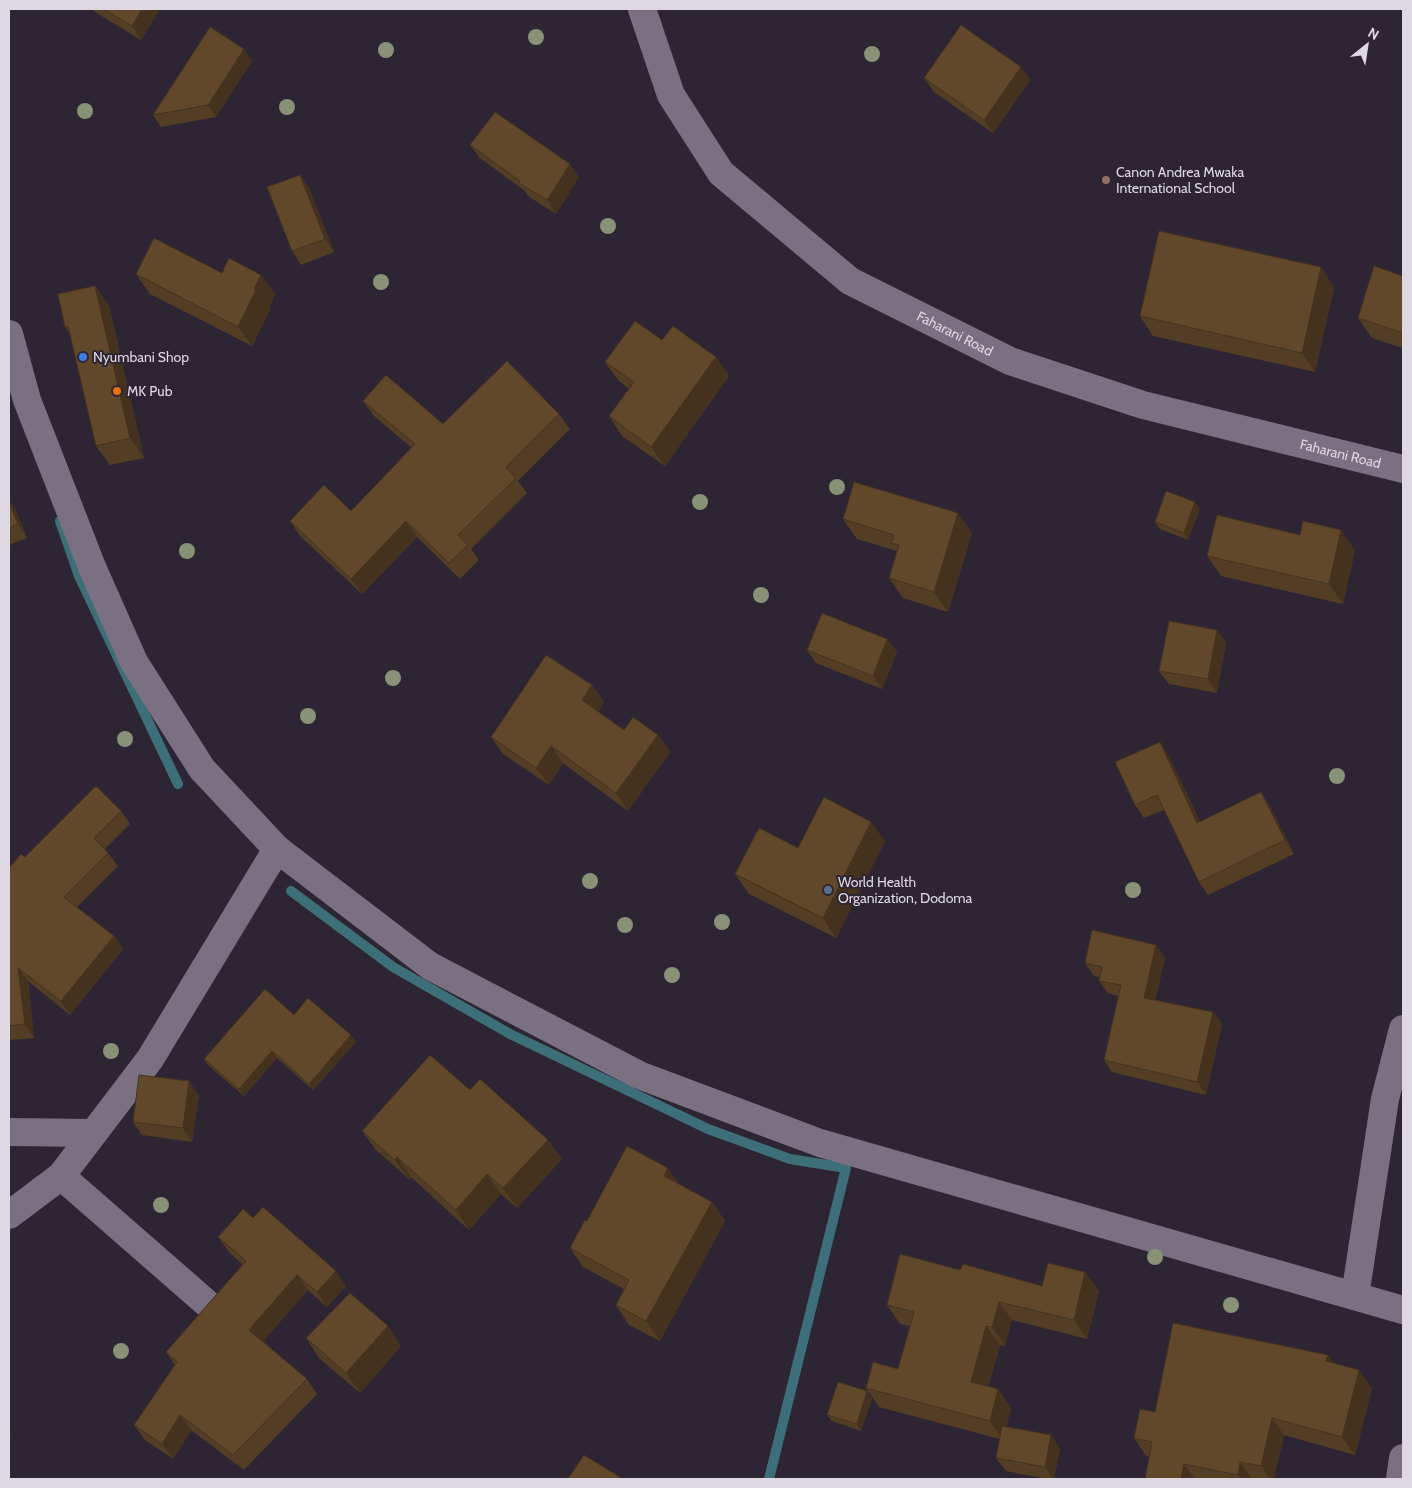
<svg xmlns="http://www.w3.org/2000/svg" width="1412" height="1488" font-family="Cabin,sans-serif">
<style>
.lines{fill:none;stroke-linecap:round;stroke-linejoin:round}
.stream{stroke:#3d6f78;stroke-width:10}
.minor{stroke:#7b7082;stroke-width:28}
.tree{fill:#879277}
.wall{fill:#533e25}
.shaded-wall{fill:#44321e}
.building{fill:#61482b;stroke:#44321e}
.education-dot{fill:#8d6e63;stroke:#2e2534;stroke-width:2}
.shop-dot{fill:#3f7fe0;stroke:#2e2534;stroke-width:2}
.food-dot{fill:#e8710a;stroke:#2e2534;stroke-width:2}
.service-dot{fill:#5c6f8a;stroke:#2e2534;stroke-width:2}
.labels{text-anchor:middle;stroke-width:4;stroke-linejoin:round;paint-order:stroke}
.poi-label{font-size:14px;fill:#ded8e2;stroke:#2e2534;text-anchor:start}
.street-label{font-size:14px;fill:#ded8e2;stroke:#2e2534}
</style>
<rect width="100%" height="100%" fill="#2e2534"/>
<g class="lines">
<g class="stream">
<path d="M60,521L79,576L178,784"/>
<path d="M291,891L393,967L510,1034L708,1129L790,1159L846,1168L769,1479"/>
</g>
<g class="minor">
<path id="s1" d="M642,9L671,95L721,173L850,281L1010,361L1143,405L1403,469"/>
<path d="M9,334L27,400L92,567L134,662L202,769L277,849L430,966L639,1075L820,1143L1403,1310"/>
<path d="M9,1132L93,1133"/>
<path d="M61,1176L211,1307"/>
<path d="M9,1215L61,1176L150,1059L277,849"/>
<path d="M1355,1296L1385,1099L1403,1029"/>
<path d="M1400,1479L1403,1458"/>
</g>
</g>
<g class="tree">
<circle cx="536" cy="37" r="8"/>
<circle cx="386" cy="50" r="8"/>
<circle cx="872" cy="54" r="8"/>
<circle cx="287" cy="107" r="8"/>
<circle cx="85" cy="111" r="8"/>
<circle cx="608" cy="226" r="8"/>
<circle cx="381" cy="282" r="8"/>
<circle cx="837" cy="487" r="8"/>
<circle cx="700" cy="502" r="8"/>
<circle cx="187" cy="551" r="8"/>
<circle cx="761" cy="595" r="8"/>
<circle cx="393" cy="678" r="8"/>
<circle cx="308" cy="716" r="8"/>
<circle cx="125" cy="739" r="8"/>
<circle cx="1337" cy="776" r="8"/>
<circle cx="590" cy="881" r="8"/>
<circle cx="1133" cy="890" r="8"/>
<circle cx="722" cy="922" r="8"/>
<circle cx="625" cy="925" r="8"/>
<circle cx="672" cy="975" r="8"/>
<circle cx="111" cy="1051" r="8"/>
<circle cx="161" cy="1205" r="8"/>
<circle cx="1155" cy="1257" r="8"/>
<circle cx="1231" cy="1305" r="8"/>
<circle cx="121" cy="1351" r="8"/>
</g>
<g class="wall">
<path d="M93,9H160L141,40L95,12Z"/>
<path d="M244,49L252,61L216,117L161,127L153,115Z"/>
<path d="M1021,67L1030,80L993,133L934,92L924,78Z"/>
<path d="M470,145L579,177L556,214L528,196L525,191L480,158Z"/>
<path d="M309,188L334,252L301,265L292,251Z"/>
<path d="M222,273L261,275L275,294L269,308L270,310L252,346L150,294L136,274Z"/>
<path d="M1403,276V348L1372,338L1358,318Z"/>
<path d="M95,286L109,306L144,458L110,465L96,446L70,334L65,327Z"/>
<path d="M1334,287L1315,372L1153,336L1140,316Z"/>
<path d="M662,340L716,357L729,376L665,466L622,436L609,416L629,389L619,381L605,362Z"/>
<path d="M363,401L443,424L559,414L570,429L518,481L527,493L471,549L479,560L460,579L417,537L362,594L300,536L290,521L351,511L412,448L374,416Z"/>
<path d="M9,500L16,511L27,538L9,545Z"/>
<path d="M1200,509L1188,540L1160,529L1155,522Z"/>
<path d="M843,519L972,533L948,612L903,598L889,578L897,551L857,539Z"/>
<path d="M1355,550L1343,604L1221,576L1207,556Z"/>
<path d="M1217,630L1226,643L1217,693L1169,684L1159,671Z"/>
<path d="M887,639L897,652L882,689L816,663L807,650Z"/>
<path d="M592,685L604,702L598,712L624,730L658,735L670,752L628,811L563,763L549,785L503,754L491,737Z"/>
<path d="M1169,756L1200,822L1270,806L1294,854L1208,895L1199,882L1164,810L1144,818L1135,805Z"/>
<path d="M121,811L130,824L105,849L108,853L118,866L77,907L114,936L123,949L70,1015L28,981L34,1038L9,1040V868L25,857Z"/>
<path d="M885,841L836,938L749,894L735,874Z"/>
<path d="M1156,945L1165,958L1155,1000L1213,1012L1222,1024L1206,1095L1112,1072L1104,1060L1118,996L1108,993L1099,981L1100,977L1094,976L1085,963Z"/>
<path d="M294,1015L356,1042L313,1090L277,1058L244,1096L208,1065L204,1059Z"/>
<path d="M470,1090L548,1140L562,1159L517,1208L501,1194L469,1230L411,1177L409,1179L376,1150L362,1131Z"/>
<path d="M199,1095L192,1142L142,1135L133,1122Z"/>
<path d="M679,1184L712,1202L725,1221L660,1341L629,1325L616,1305L624,1289L583,1267L570,1248L587,1221Z"/>
<path d="M253,1218L346,1286L327,1307L308,1290L263,1341L307,1379L317,1394L244,1470L191,1430L173,1459L145,1440L134,1425L175,1365L166,1352L243,1265L229,1252L218,1237Z"/>
<path d="M960,1270L1042,1286L1085,1272L1099,1291L1087,1339L1012,1320L1005,1346L1000,1345L988,1387L998,1389L1011,1408L1006,1427L1051,1435L1060,1449L1054,1479H1048L1006,1471L996,1458L1000,1439L879,1407L866,1388L898,1369L910,1326L900,1324L887,1305Z"/>
<path d="M306,1338L401,1346L360,1393L319,1358Z"/>
<path d="M1328,1355L1333,1363L1372,1388L1355,1455L1284,1435L1274,1479H1145L1149,1456H1146L1134,1438L1155,1412Z"/>
<path d="M872,1398L861,1431L832,1421L827,1415Z"/>
</g>
<g class="shaded-wall">
<path d="M142,9H160L141,40L132,26Z"/>
<path d="M244,49L252,61L216,117L208,105Z"/>
<path d="M1021,67L1030,80L993,133L984,120Z"/>
<path d="M570,164L579,177L556,214L547,200Z"/>
<path d="M300,175L309,188L334,252L325,239Z"/>
<path d="M1321,267L1334,287L1315,372L1302,353Z"/>
<path d="M261,275L275,294L269,308L270,310L252,346L238,327Z"/>
<path d="M95,286L109,306L144,458L130,438Z"/>
<path d="M716,357L729,376L665,466L651,447Z"/>
<path d="M9,500L16,511L27,538L18,524L9,502Z"/>
<path d="M1195,502L1200,509L1188,540L1184,533Z"/>
<path d="M958,513L972,533L948,612L934,592Z"/>
<path d="M406,521L417,537L362,594L351,579Z"/>
<path d="M1341,530L1355,550L1343,604L1329,584Z"/>
<path d="M1217,630L1226,643L1217,693L1208,679Z"/>
<path d="M887,639L897,652L882,689L873,676Z"/>
<path d="M592,685L604,702L594,718L582,700Z"/>
<path d="M658,735L670,752L628,811L616,793Z"/>
<path d="M1160,742L1169,756L1207,836L1197,823Z"/>
<path d="M551,746L563,763L549,785L536,768Z"/>
<path d="M1261,792L1270,806L1294,854L1285,840Z"/>
<path d="M871,822L885,841L836,938L823,918Z"/>
<path d="M114,936L123,949L70,1015L61,1001Z"/>
<path d="M1156,945L1165,958L1153,1011L1144,998Z"/>
<path d="M18,968L28,981L34,1038L25,1024Z"/>
<path d="M1213,1012L1222,1024L1206,1095L1197,1082Z"/>
<path d="M351,1035L356,1042L313,1090L309,1084Z"/>
<path d="M272,1051L277,1058L244,1096L239,1089Z"/>
<path d="M189,1081L199,1095L192,1142L183,1128Z"/>
<path d="M548,1140L562,1159L517,1208L503,1188Z"/>
<path d="M397,1157L411,1177L409,1179L395,1160Z"/>
<path d="M668,1168L681,1187L664,1176Z"/>
<path d="M487,1174L501,1194L469,1230L456,1210Z"/>
<path d="M712,1202L725,1221L660,1341L646,1321Z"/>
<path d="M336,1271L346,1286L327,1307L317,1292Z"/>
<path d="M1085,1272L1099,1291L1087,1339L1074,1320Z"/>
<path d="M297,1275L308,1290L260,1345L249,1330Z"/>
<path d="M999,1302L1012,1320L1005,1346L992,1327Z"/>
<path d="M388,1326L401,1346L360,1393L346,1373Z"/>
<path d="M986,1326L1000,1345L984,1401L971,1382Z"/>
<path d="M1328,1355L1340,1373L1326,1361Z"/>
<path d="M1359,1370L1372,1388L1355,1455L1342,1437Z"/>
<path d="M998,1389L1011,1408L1003,1440L990,1421Z"/>
<path d="M867,1391L872,1398L861,1431L857,1424Z"/>
<path d="M180,1415L191,1430L173,1459L162,1444Z"/>
<path d="M1272,1418L1284,1435L1274,1479H1270L1261,1466Z"/>
<path d="M9,1429L11,1432L9,1437Z"/>
<path d="M1051,1435L1060,1449L1054,1479H1053L1045,1467Z"/>
<path d="M1240,1462L1252,1479H1241L1238,1475Z"/>
<path d="M1184,1464L1195,1479H1181Z"/>
</g>
<g class="building">
<path d="M103,9H142L132,26Z"/>
<path d="M961,25L1021,67L984,120L924,78Z"/>
<path d="M210,27L244,49L208,105L153,115Z"/>
<path d="M495,112L570,164L547,200L519,183L520,181L470,145Z"/>
<path d="M300,175L325,239L292,251L267,187Z"/>
<path d="M1159,231L1321,267L1302,353L1140,316Z"/>
<path d="M154,238L222,273L229,258L261,275L254,289L256,290L238,327L136,274Z"/>
<path d="M1374,266L1403,276V333L1358,318Z"/>
<path d="M95,286L130,438L96,446L68,326L65,327L58,294Z"/>
<path d="M635,321L662,340L673,326L716,357L651,447L609,416L634,382L605,362Z"/>
<path d="M507,361L559,414L506,467L516,478L458,535L468,545L449,563L406,521L351,579L290,521L324,485L351,511L415,444L363,401L386,375L443,424Z"/>
<path d="M854,482L958,513L934,592L889,578L899,545L891,543L894,535L843,519Z"/>
<path d="M1166,491L1195,502L1184,533L1155,522Z"/>
<path d="M9,502L18,524L9,528Z"/>
<path d="M1217,515L1300,535L1303,521L1341,530L1329,584L1207,556Z"/>
<path d="M822,613L887,639L873,676L807,650Z"/>
<path d="M1169,621L1217,630L1208,679L1159,671Z"/>
<path d="M546,655L592,685L582,700L624,730L633,717L658,735L616,793L551,746L536,768L491,737Z"/>
<path d="M1160,742L1197,823L1261,792L1285,840L1199,882L1157,795L1135,805L1115,762Z"/>
<path d="M96,786L121,811L94,838L108,853L64,897L114,936L61,1001L18,968L25,1024L9,1026V868L21,854L25,857Z"/>
<path d="M824,797L871,822L823,918L735,874L759,828L798,848Z"/>
<path d="M1092,930L1156,945L1144,998L1213,1012L1197,1082L1104,1060L1121,985L1099,981L1102,967L1085,963Z"/>
<path d="M265,989L294,1015L308,998L351,1035L309,1084L272,1051L239,1089L204,1059Z"/>
<path d="M430,1055L470,1090L480,1079L548,1140L503,1188L487,1174L456,1210L397,1157L395,1160L362,1131Z"/>
<path d="M139,1075L189,1081L183,1128L133,1122Z"/>
<path d="M627,1146L668,1168L664,1176L712,1202L646,1321L616,1305L629,1280L570,1248L585,1220L587,1221Z"/>
<path d="M263,1207L336,1271L317,1292L297,1275L249,1330L307,1379L233,1455L180,1415L162,1444L134,1425L177,1362L166,1352L246,1261L218,1237L243,1209L253,1218Z"/>
<path d="M900,1254L960,1270L963,1264L1042,1286L1048,1263L1085,1272L1074,1320L999,1302L992,1327L986,1326L971,1382L998,1389L990,1421L866,1388L873,1362L898,1369L914,1312L887,1305Z"/>
<path d="M350,1293L388,1326L346,1373L306,1338Z"/>
<path d="M1173,1323L1328,1355L1326,1361L1359,1370L1342,1437L1272,1418L1261,1466L1240,1462L1238,1475L1184,1464L1181,1479H1145L1152,1442L1134,1438L1140,1409L1155,1412Z"/>
<path d="M838,1382L867,1391L857,1424L827,1415Z"/>
<path d="M1002,1426L1051,1435L1045,1467L996,1458Z"/>
<path d="M584,1455L623,1479H568Z"/>
</g>
<circle class="education-dot" cx="1106" cy="180" r="5"/>
<circle class="shop-dot" cx="83" cy="357" r="5"/>
<circle class="food-dot" cx="117" cy="391" r="5"/>
<circle class="service-dot" cx="828" cy="890" r="5"/>
<g class="labels">
<g class="poi-label">
<text x="1116" y="177">Canon Andrea Mwaka<tspan x="1116" dy="16">International School</tspan></text>
<text x="93" y="362">Nyumbani Shop</text>
<text x="127" y="396">MK Pub</text>
<text x="838" y="887">World Health<tspan x="838" dy="16">Organization, Dodoma</tspan></text>
</g>
<g class="street-label">
<text dy="5" stroke="none"><textPath href="#s1" startOffset="469">Faharani Road</textPath></text>
<text dy="5" stroke="none"><textPath href="#s1" startOffset="874">Faharani Road</textPath></text>
</g>
</g>
<rect width="1412" height="1488" fill="none" stroke="#ded8e2" stroke-width="20"/>
<g transform="translate(1367 45) rotate(30)" stroke="#2e2534" stroke-width="4" paint-order="stroke">
<path d="M0-4L9 19L0 12L-9 19Z" fill="#ded8e2"/>
<text y="-8" font-size="14" font-weight="bold" text-anchor="middle" fill="#ded8e2">N</text>
</g>
</svg>
